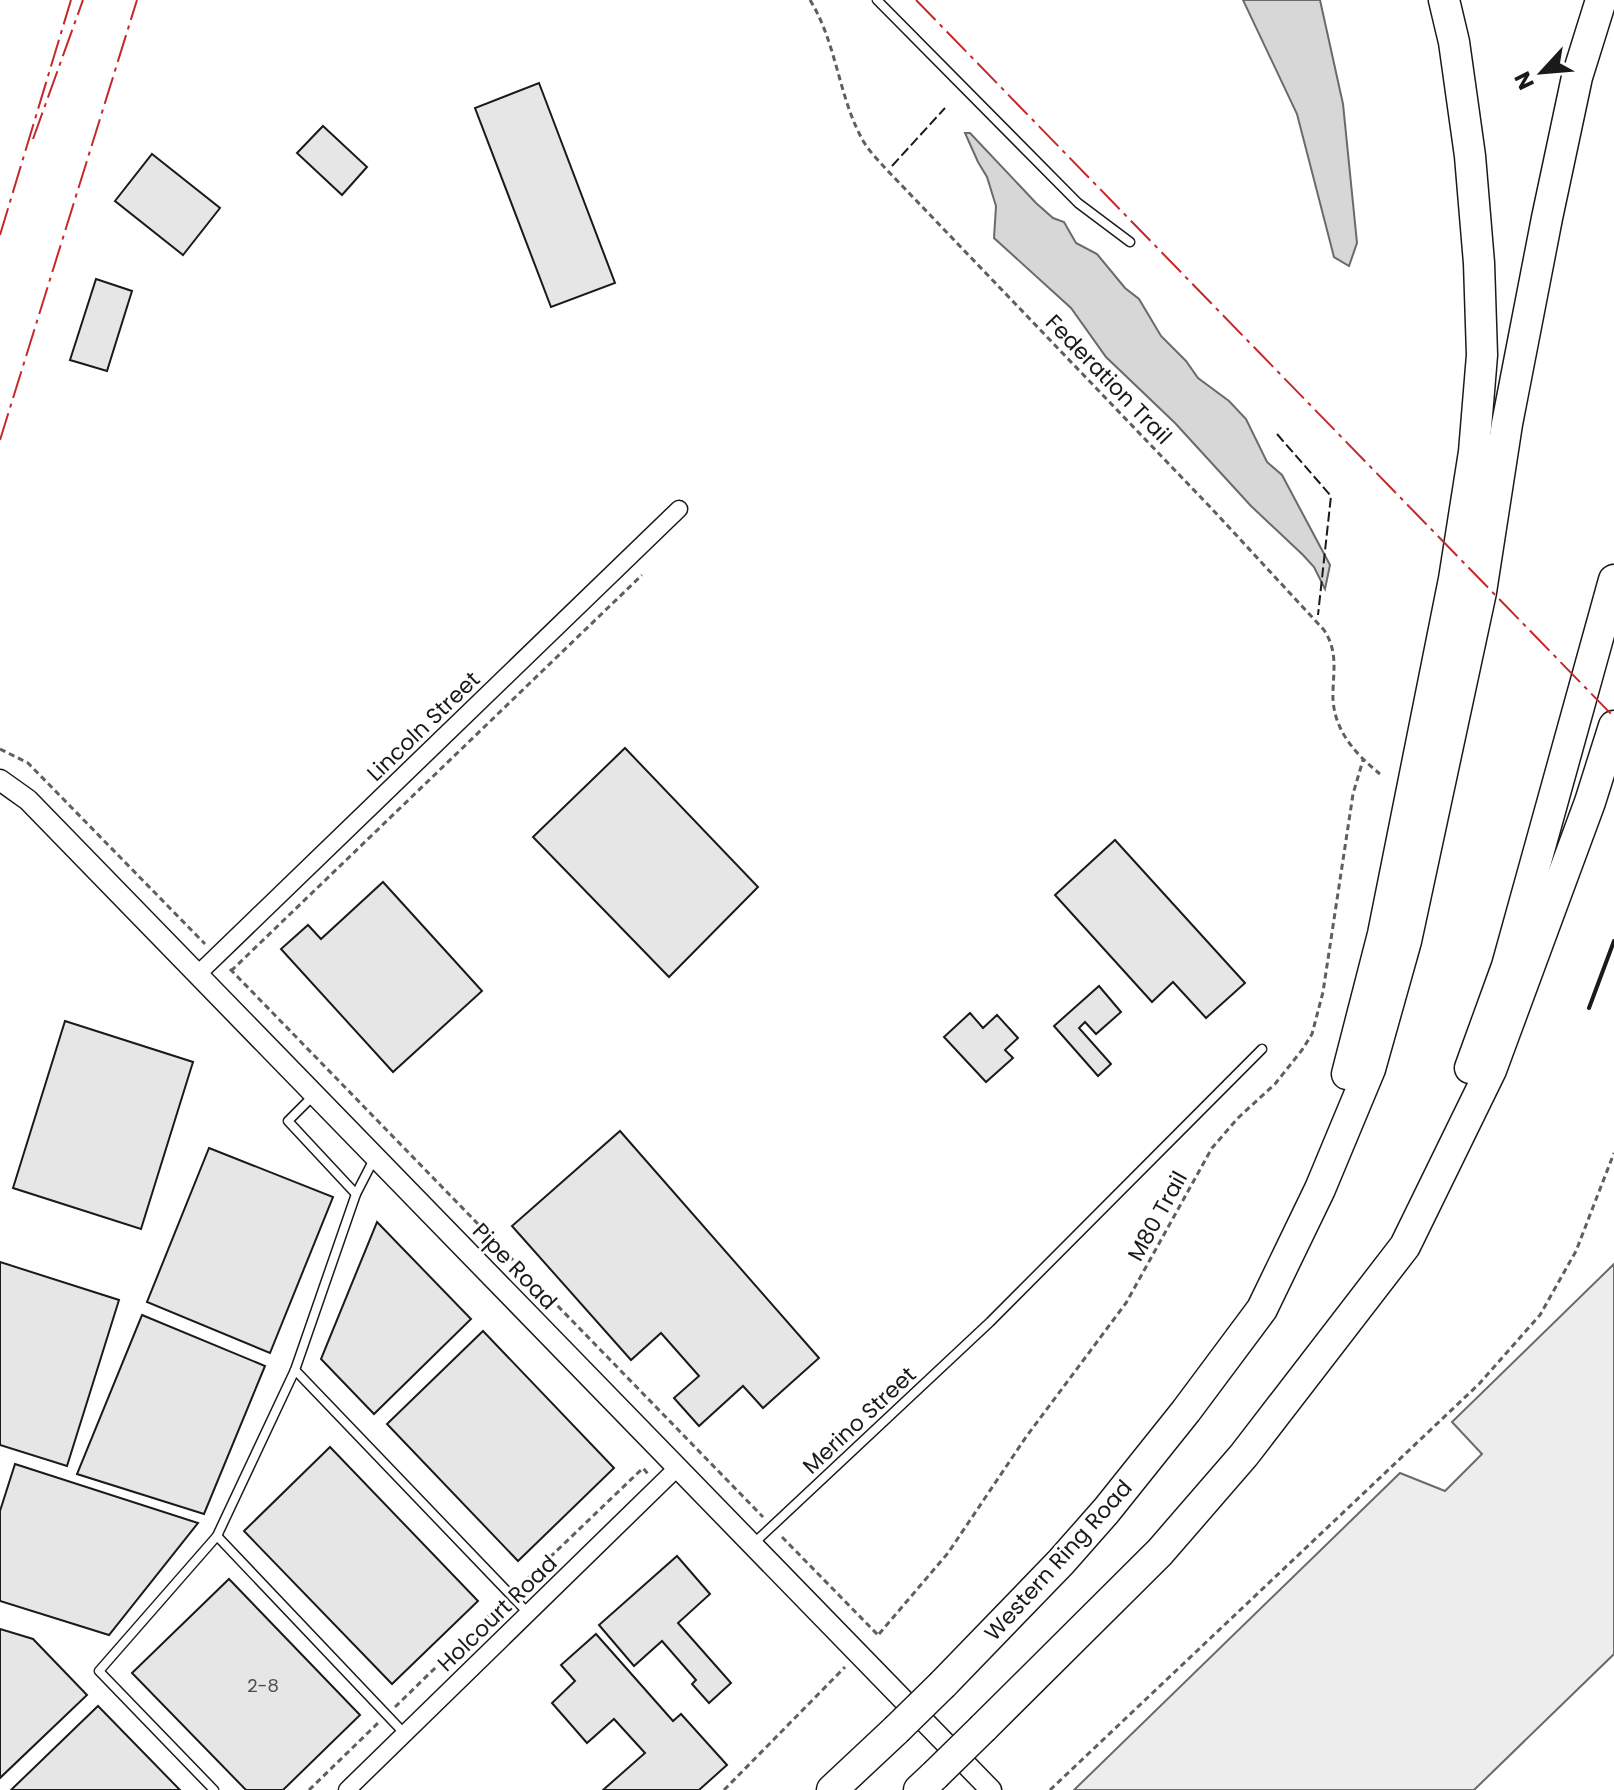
<svg xmlns="http://www.w3.org/2000/svg" width="1614" height="1790" font-family="Poppins,sans-serif">
<style>
.built{fill:#ededed;stroke:#6a6a6a;stroke-width:2}
.water{fill:#d7d7d7;stroke:#6a6a6a;stroke-width:2}
.building{fill:#e6e6e6;stroke:#1a1a1a;stroke-width:2}
.lines{fill:none;stroke-linecap:round;stroke-linejoin:round}
.service-casing{stroke:#1a1a1a;stroke-width:11}
.minor-casing{stroke:#1a1a1a;stroke-width:19}
.tertiary-casing{stroke:#1a1a1a;stroke-width:23}
.motorway-casing{stroke:#1a1a1a;stroke-width:33}
.path{stroke:#5f5f5f;stroke-width:3;stroke-dasharray:6 4;stroke-linecap:butt}
.service{stroke:#fff;stroke-width:8}
.minor{stroke:#fff;stroke-width:16}
.tertiary{stroke:#fff;stroke-width:20}
.motorway{stroke:#fff;stroke-width:30}
.motorway-bridge-casing{stroke:#1a1a1a;stroke-width:33;stroke-linecap:butt}
.motorway-bridge{stroke:#fff;stroke-width:30}
.fence{stroke:#1a1a1a;stroke-width:2;stroke-dasharray:10 4;stroke-linecap:butt}
.wall{stroke:#1a1a1a;stroke-width:4}
.power{stroke:#c62828;stroke-width:2;stroke-dasharray:28 6 4 6;stroke-linecap:butt}
.labels{text-anchor:middle;stroke-width:6;stroke-linejoin:round;paint-order:stroke}
.number-label{font-size:18px;fill:#4d4d4d}
.street-label{font-size:22px;fill:#1a1a1a;stroke:#fff}
</style>
<rect width="100%" height="100%" fill="#fff"/>
<path class="built" d="M1614,1264V1654L1474,1790H1074L1400,1473L1445,1491L1482,1454L1452,1422Z"/>
<g class="water">
<path d="M1243,0H1320L1343,104L1357,243L1349,266L1334,257L1297,114Z"/>
<path d="M965,133H970L1036,203L1053,218L1064,222L1076,243L1097,254L1125,288L1139,299L1161,336L1186,361L1198,378L1229,401L1246,419L1267,462L1282,475L1330,565L1325,589L1314,567L1303,555L1251,506L1175,423L1106,357L1071,308L994,238L996,206L987,177L978,162Z"/>
</g>
<g class="building">
<path d="M539,83L615,283L551,307L475,108Z"/>
<path d="M323,126L367,167L342,195L297,153Z"/>
<path d="M152,154L220,208L183,255L115,201Z"/>
<path d="M96,279L132,291L107,371L70,360Z"/>
<path d="M625,748L758,887L669,977L533,837Z"/>
<path d="M1115,840L1245,983L1206,1018L1173,982L1152,1002L1055,895Z"/>
<path d="M383,882L482,991L393,1072L281,949L308,925L321,939Z"/>
<path d="M1099,986L1121,1012L1096,1034L1085,1022L1079,1028L1111,1064L1098,1076L1054,1026Z"/>
<path d="M970,1013L983,1028L997,1015L1018,1038L1005,1050L1013,1058L986,1082L944,1037Z"/>
<path d="M65,1021L193,1062L141,1229L13,1188Z"/>
<path d="M620,1131L819,1358L763,1408L743,1386L699,1426L674,1398L699,1376L661,1333L631,1360L512,1226Z"/>
<path d="M209,1148L333,1197L270,1353L147,1302Z"/>
<path d="M377,1222L471,1319L374,1414L321,1359Z"/>
<path d="M0,1262L119,1300L67,1466L0,1445Z"/>
<path d="M142,1315L265,1366L204,1514L77,1474Z"/>
<path d="M483,1331L614,1468L518,1561L387,1424Z"/>
<path d="M330,1447L478,1601L392,1684L244,1531Z"/>
<path d="M15,1464L198,1523L109,1635L0,1601V1511Z"/>
<path d="M677,1556L710,1594L678,1623L731,1683L709,1703L692,1684L696,1680L662,1641L634,1666L599,1625Z"/>
<path d="M229,1579L360,1715L283,1790H246L132,1673Z"/>
<path d="M0,1629L33,1639L87,1695L0,1778Z"/>
<path d="M596,1634L673,1721L681,1714L727,1765L699,1790H603L645,1753L614,1719L587,1743L552,1703L575,1681L561,1665Z"/>
<path d="M98,1706L180,1790H11Z"/>
</g>
<g class="lines">
<defs>
<g id="service">
<path d="M877,0L1078,203L1130,242"/>
<path d="M356,1194L374,1159"/>
<path d="M295,1370L528,1613"/>
<path d="M217,1536L404,1733"/>
<path d="M753,1544L990,1322L1262,1049"/>
<path d="M214,1790L99,1671L217,1536L295,1370L356,1194L288,1121L314,1095"/>
</g>
<g id="minor">
<path d="M198,974L679,509"/>
<path d="M347,1790L677,1468"/>
</g>
<path id="tertiary" d="M0,780L28,800L991,1790"/>
<g id="motorway">
<path d="M1470,1068L1507,966L1614,580"/>
<path d="M1347,1074L1383,934L1454,579L1474,452L1482,355L1479,263L1470,156L1454,42L1444,0"/>
<path d="M943,1684L1061,1562L1106,1511L1186,1411L1262,1309L1320,1189L1370,1069L1406,941L1481,592L1507,424L1547,218L1577,77L1601,0"/>
<path d="M983,1728L1160,1552L1244,1455L1405,1246L1491,1070L1590,802L1614,726"/>
<path d="M832,1790L896,1730"/>
<path d="M919,1790L935,1775"/>
</g>
</defs>
<use href="#service" class="service-casing"/>
<use href="#minor" class="minor-casing"/>
<use href="#tertiary" class="tertiary-casing"/>
<use href="#motorway" class="motorway-casing"/>
<g class="path">
<path d="M810,0C836,42 838,92 860,135C866,148 877,159 886,169L1213,510L1324,630C1337,650 1334,667 1333,690C1331,727 1353,752 1380,774"/>
<path d="M0,749L28,763L205,944"/>
<path d="M230,969L763,1517"/>
<path d="M231,971L642,575"/>
<path d="M782,1537L878,1635"/>
<path d="M521,1585L643,1468L648,1474"/>
<path d="M879,1634L948,1553L1026,1437L1126,1303L1212,1148L1238,1118L1275,1084L1302,1050L1312,1034L1323,992L1353,794L1363,760"/>
<path d="M395,1707L501,1604"/>
<path d="M309,1790L378,1723"/>
<path d="M724,1790L845,1667"/>
<path d="M1050,1790L1479,1384L1540,1315L1576,1251L1614,1153"/>
</g>
<use href="#service" class="service"/>
<use href="#minor" class="minor"/>
<use href="#tertiary" class="tertiary"/>
<use href="#motorway" class="motorway"/>
<defs>
<g id="motorway-bridge">
<path d="M896,1730L943,1684"/>
<path d="M935,1775L983,1728"/>
</g>
</defs>
<use href="#motorway-bridge" class="motorway-bridge-casing"/>
<use href="#motorway-bridge" class="motorway-bridge"/>
<g class="fence">
<path d="M892,166L945,108"/>
<path d="M1277,434L1331,496L1318,615"/>
</g>
<path class="wall" d="M1589,1008L1614,941"/>
<g class="power">
<path d="M916,0L1614,717"/>
<path d="M33,139L83,0"/>
<path d="M0,235L71,0"/>
<path d="M0,440L137,0"/>
</g>
</g>
<g class="labels">
<g class="number-label">
<text x="263" y="1692">2-8</text>
</g>
<g class="street-label">
<text transform="translate(1109 379) rotate(46)" y="8">Federation Trail</text>
<text transform="translate(423 726) rotate(-44)" y="8">Lincoln Street</text>
<text transform="translate(1157 1216) rotate(-61)" y="8">M80 Trail</text>
<text transform="translate(515 1266) rotate(46)" y="8">Pipe Road</text>
<text transform="translate(859 1420) rotate(-43)" y="8">Merino Street</text>
<text transform="translate(1058 1560) rotate(-48)" y="8">Western Ring Road</text>
<text transform="translate(497 1613) rotate(-44)" y="8">Holcourt Road</text>
</g>
</g>
<g transform="translate(1542 72) rotate(244)" stroke="#ffffff" stroke-width="6" paint-order="stroke">
<path d="M0-6L14 30L0 20L-14 30Z" fill="#1a1a1a"/>
<text y="-12" font-size="22" font-weight="bold" text-anchor="middle" fill="#1a1a1a">N</text>
</g>
</svg>
